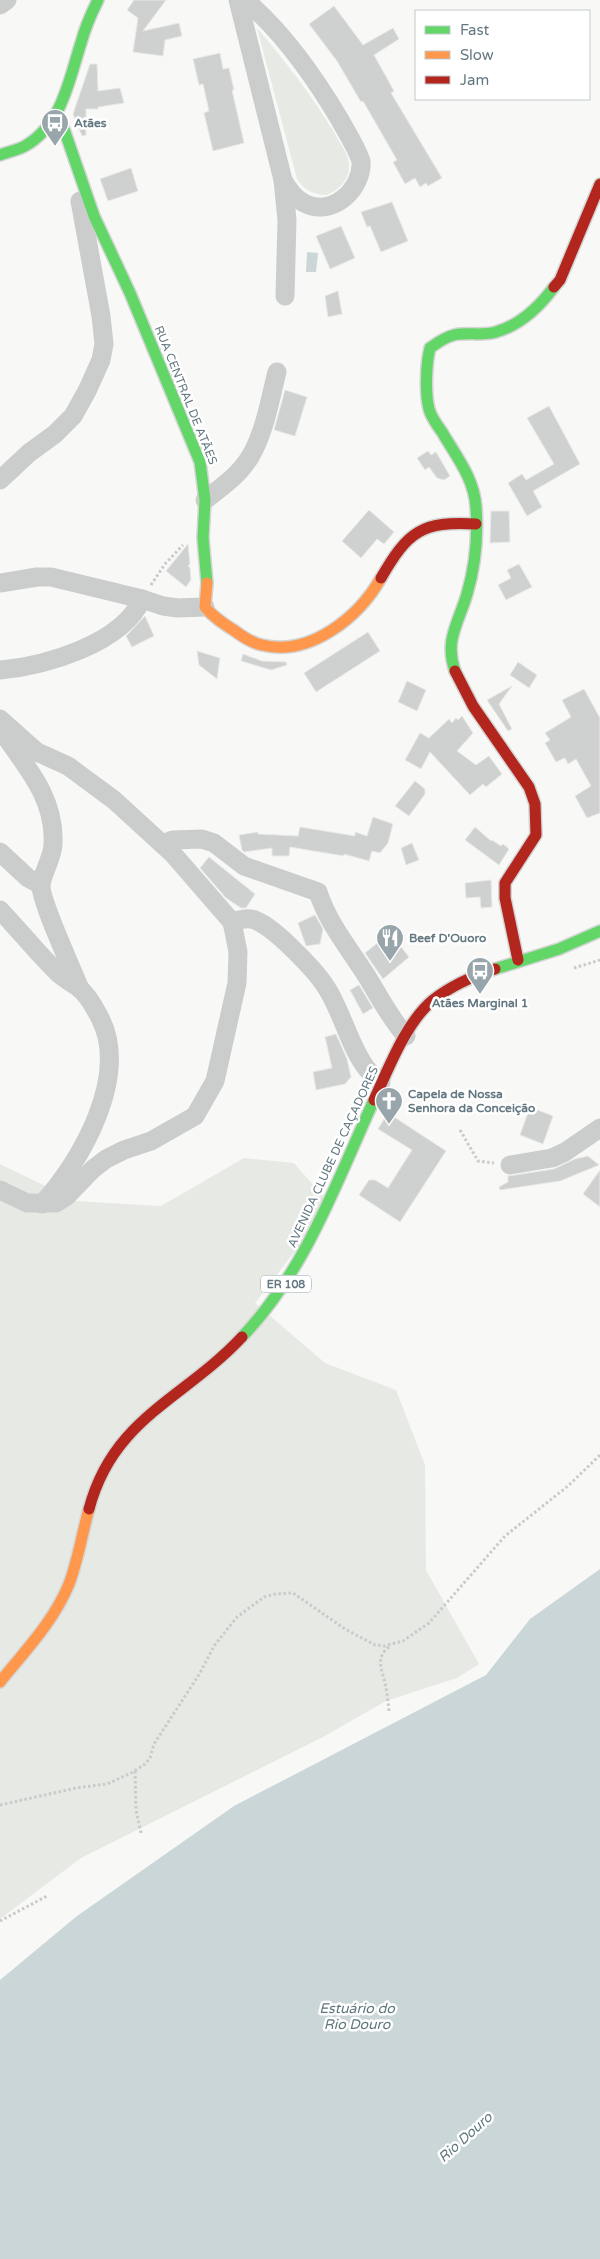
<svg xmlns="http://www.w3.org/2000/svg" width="600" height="2259" font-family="'Varela Round',sans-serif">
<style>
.green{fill:#e7eae4}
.water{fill:#cad6d7}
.building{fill:#cfd1d1;stroke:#e8e8e6}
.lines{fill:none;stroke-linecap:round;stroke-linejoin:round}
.fast-casing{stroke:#d4d5d5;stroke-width:14}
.slow-casing{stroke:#d4d5d5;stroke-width:14}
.jam-casing{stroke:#d4d5d5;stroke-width:14}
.path{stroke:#c9cacb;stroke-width:3;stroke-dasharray:2.5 2.5;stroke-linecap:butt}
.street{stroke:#cbcdcd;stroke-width:19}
.fast{stroke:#63d668;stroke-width:11}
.slow{stroke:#ff974d;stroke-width:11}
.jam{stroke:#b3261e;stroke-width:11}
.labels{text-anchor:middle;stroke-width:5;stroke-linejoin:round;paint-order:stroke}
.shield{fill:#fff;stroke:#92a0a7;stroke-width:1}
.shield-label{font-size:11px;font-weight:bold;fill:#647881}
.poi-label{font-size:12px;font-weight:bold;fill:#647881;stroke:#fff;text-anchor:start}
.street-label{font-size:12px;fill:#647881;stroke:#fff}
.water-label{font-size:14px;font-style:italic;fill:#5e777c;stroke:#fff}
</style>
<rect width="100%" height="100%" fill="#f8f8f7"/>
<g class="green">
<path d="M257,28C286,62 312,96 335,134C340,144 349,154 349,166C349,180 340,189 327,195C314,195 304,190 297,179Z"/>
<path d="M244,1158L294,1163L321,1194L333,1202L255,1303L325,1363L396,1390L425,1465L426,1570L479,1664L457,1678L386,1701L323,1737L81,1858L0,1919V1164L76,1201L161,1206Z"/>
</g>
<g class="water">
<path d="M307,252L318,253L316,272H306Z"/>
<path d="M600,1569V2259H0V1980L77,1916L234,1806L486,1675L530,1619Z"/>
</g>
<g class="building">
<path d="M134,0H166L143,31L179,23L182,36L165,40L163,56L133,52L138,18L127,10Z"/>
<path d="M334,6L363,45L393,28L399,39L374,55L394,91L391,93L442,178L428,186L426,183L420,187L415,178L405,184L393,162L397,160L363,101L361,102L337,61L309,24Z"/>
<path d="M220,53L223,69L229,68L234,90H232L244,143L213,151L204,113L209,111L203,84L199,85L193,59Z"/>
<path d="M90,64H97L98,91L120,88L124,103L98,107V109H86V135L82,136L73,114Z"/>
<path d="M131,168L138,191L108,201L100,179Z"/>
<path d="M392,202L408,241L381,252L370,226L367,227L361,212Z"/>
<path d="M341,226L355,258L330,269L316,236Z"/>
<path d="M338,291L342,314L328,317L325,296Z"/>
<path d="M285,390L307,397L295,436L274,430Z"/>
<path d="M549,406L580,464L533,491L542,507L527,516L508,483L522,474L526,480L554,464L527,418Z"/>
<path d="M428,451L431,455L436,452L450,476L444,480L437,478L429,467L425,470L417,458Z"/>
<path d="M369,510L394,532L384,544L377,539L361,558L342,541Z"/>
<path d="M491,511H509L510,542L490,543Z"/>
<path d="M188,544L190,564L188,566L190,568L191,580L186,587L166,571Z"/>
<path d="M519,564L532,587L506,600L498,585L511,578L507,570Z"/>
<path d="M145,616L154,636L132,647L126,636Z"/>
<path d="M368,632L380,651L316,692L304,673Z"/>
<path d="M197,651L220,658L217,679L199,665Z"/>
<path d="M243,654L262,661L286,662L287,665L271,670L241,661Z"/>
<path d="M518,662L537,675L529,688L510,675Z"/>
<path d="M407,681L426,690L417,711L398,702Z"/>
<path d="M512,686L499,704L512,729L508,731L487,700Z"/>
<path d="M584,689L600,718V813L587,818L575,796L591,786L576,759L568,764L565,758L556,762L545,743L550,740L545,733L571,717L562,700Z"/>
<path d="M462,716L473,733L457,751L476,765L489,756L502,774L486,787L483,784L470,795L430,752L421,769L405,760L420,733L429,738L449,719L452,723L456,718L458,720Z"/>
<path d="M415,781L425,789V794L409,816L395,806Z"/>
<path d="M373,817L393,824L388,843L380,853L372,851L369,861L344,854V856L290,847L289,856H272V848L244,852L242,850L239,835L258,832V834L298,836L300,827L355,836V832L367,836Z"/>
<path d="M475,827L491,841L492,840L501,846L503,844L509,849L499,865L465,840Z"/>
<path d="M412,843L419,860L406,865L401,848Z"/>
<path d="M209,857L255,894L246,908H241L226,898L200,868Z"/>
<path d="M491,880L492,907L481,908L480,897L466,898L465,883Z"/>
<path d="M315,915L323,929L320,944L306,946L298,923Z"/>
<path d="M390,933L409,957L383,979L365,953Z"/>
<path d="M359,985L373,1008L363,1014L350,990Z"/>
<path d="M336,1034L347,1059L351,1077L345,1084L316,1090L313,1072L332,1068L325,1037Z"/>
<path d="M530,1107L553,1116L543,1144L520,1135Z"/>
<path d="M388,1113L446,1151L400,1222L359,1195L369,1180H375L388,1188L412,1150L378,1129Z"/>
<path d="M588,1156L599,1165L560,1181L500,1190L499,1187L508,1182V1176L554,1169L575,1159Z"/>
<path d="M600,1170V1207L583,1194Z"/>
</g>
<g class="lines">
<defs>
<g id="fast">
<path d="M57,116L65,132L94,216L130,293L200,462L205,500L203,538L207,583"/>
<path d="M0,155C8,152 18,150 25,146C62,125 69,80 81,43C85,28 91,14 98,0"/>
<path d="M455,671C444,640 459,622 467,594C475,567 478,535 476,507C474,478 456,456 442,432C437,425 431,417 429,409C425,393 426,364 430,348C437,343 445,337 454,335C467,332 483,336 496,332C520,325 540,306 554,287"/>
<path d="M495,969L559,949L600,931"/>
<path d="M242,1337C306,1270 336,1183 374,1100"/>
</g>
<g id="slow">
<path d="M207,583L205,607C213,617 224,624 235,631C243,637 252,643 262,645C310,657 359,617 381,578"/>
<path d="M0,1682C25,1651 54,1621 69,1584C78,1560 82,1534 89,1509"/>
</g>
<g id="jam">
<path d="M554,287L560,280L600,184"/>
<path d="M381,578C408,531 422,521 476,524"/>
<path d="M455,671L473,706L529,787L535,804L536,835L505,883V898L518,960"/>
<path d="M374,1100C388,1070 406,1022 433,1000C451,986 473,976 495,969"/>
<path d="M89,1509C113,1418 184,1399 242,1337"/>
</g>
</defs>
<use href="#fast" class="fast-casing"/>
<use href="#slow" class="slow-casing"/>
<use href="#jam" class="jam-casing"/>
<g class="path">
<path d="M151,585L165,564L183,545"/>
<path d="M574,968L600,960"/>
<path d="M460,1130L478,1161L494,1163"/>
<path d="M389,1647C375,1657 382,1670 385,1683C387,1692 388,1702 389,1711"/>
<path d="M135,1771L136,1810L141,1833"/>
<path d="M0,1805L76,1788L107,1784L131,1773L145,1764L150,1758L154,1744L200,1673L214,1646L237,1617L264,1597L275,1594L293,1593L345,1629L375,1645L384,1646L403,1641L429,1623L505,1536L568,1486L600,1455"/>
<path d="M0,1921L47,1896"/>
</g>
<g class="street">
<path d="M238,0L283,180L287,220L285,296"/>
<path d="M245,0C284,33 314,76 340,120C347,133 356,146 361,161C363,189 332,218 304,203C294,198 288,189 283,180"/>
<path d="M0,5L7,0"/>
<path d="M0,480L29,453L55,434L73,416L87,391L101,360L104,344L101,316L80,201"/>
<path d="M205,500C222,487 239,475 250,457C265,432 270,399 277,372"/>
<path d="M0,583L37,577H51L142,599L163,606L178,608L205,607"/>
<path d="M0,670C45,666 122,644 142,599"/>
<path d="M0,719L37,752L68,766L114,800L173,854L232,922"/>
<path d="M0,729C25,765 56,798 53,845C52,859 42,874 41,885C40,900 73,971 80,989"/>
<path d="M162,844L173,840L202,839L214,843L244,866L318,892C328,923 348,947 366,975C379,996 389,1017 406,1036"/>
<path d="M0,852L28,878L41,885"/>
<path d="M0,910C20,931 38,954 59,974C65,979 72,983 78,987C87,994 95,1008 100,1018C130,1076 81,1162 42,1204"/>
<path d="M232,922C238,920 244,918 251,919C269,921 316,971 326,987C342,1011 350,1048 367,1069C371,1074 377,1078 381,1082"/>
<path d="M510,1165L552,1158L565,1152L600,1128"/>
<path d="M0,1190L27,1203H56L67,1196L93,1169L106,1159L124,1150L151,1141L195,1116L215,1081L237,983L238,952L232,922"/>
</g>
<use href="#fast" class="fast"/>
<use href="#slow" class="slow"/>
<use href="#jam" class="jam"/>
</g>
<defs>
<symbol id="bus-pin" viewBox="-11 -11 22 30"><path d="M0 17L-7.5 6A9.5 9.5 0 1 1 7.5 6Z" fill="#98a5aa" stroke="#fff"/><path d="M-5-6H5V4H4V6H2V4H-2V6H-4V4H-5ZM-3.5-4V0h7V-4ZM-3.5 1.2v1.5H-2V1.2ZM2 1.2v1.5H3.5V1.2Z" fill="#fff"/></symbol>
<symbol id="restaurant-pin" viewBox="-11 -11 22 30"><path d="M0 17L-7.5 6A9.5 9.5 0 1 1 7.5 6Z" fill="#98a5aa" stroke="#fff"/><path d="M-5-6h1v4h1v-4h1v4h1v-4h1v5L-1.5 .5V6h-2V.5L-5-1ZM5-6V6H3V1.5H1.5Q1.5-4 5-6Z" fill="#fff"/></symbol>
<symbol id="church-pin" viewBox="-11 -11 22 30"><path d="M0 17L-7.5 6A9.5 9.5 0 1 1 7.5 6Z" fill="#98a5aa" stroke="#fff"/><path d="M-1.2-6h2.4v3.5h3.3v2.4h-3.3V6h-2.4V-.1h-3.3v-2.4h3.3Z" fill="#fff"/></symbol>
</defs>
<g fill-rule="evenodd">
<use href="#bus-pin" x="39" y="107" width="32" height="43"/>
<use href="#restaurant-pin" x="374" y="922" width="32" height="43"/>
<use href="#bus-pin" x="464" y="955" width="32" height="43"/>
<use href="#church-pin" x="373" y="1085" width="32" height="43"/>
</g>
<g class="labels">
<rect class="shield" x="261" y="1275.5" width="50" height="17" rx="4"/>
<g class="shield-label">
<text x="286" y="1288">ER 108</text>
</g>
<g class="poi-label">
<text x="74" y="127">Atães</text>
<text x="409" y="942">Beef D'Ouoro</text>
<text x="480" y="1007" text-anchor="middle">Atães Marginal 1</text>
<text x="408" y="1098">Capela de Nossa<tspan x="408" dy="14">Senhora da Conceição</tspan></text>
</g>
<g class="street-label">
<text transform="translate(186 395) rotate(68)" y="4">RUA CENTRAL DE ATÃES</text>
<text transform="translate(333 1157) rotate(-65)" y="4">AVENIDA CLUBE DE CAÇADORES</text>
</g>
<g class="water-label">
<text x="357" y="2013">Estuário do<tspan x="357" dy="16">Rio Douro</tspan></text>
<text transform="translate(465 2137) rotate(-42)" y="5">Rio Douro</text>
</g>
</g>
<rect x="415" y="10" width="175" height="90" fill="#ffffff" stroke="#c1c9cd"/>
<rect x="425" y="26" width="25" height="8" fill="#63d668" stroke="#c1c9cd"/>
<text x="460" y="35" font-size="15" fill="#647881">Fast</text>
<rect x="425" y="51" width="25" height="8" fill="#ff974d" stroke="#c1c9cd"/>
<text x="460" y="60" font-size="15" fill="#647881">Slow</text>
<rect x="425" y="76" width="25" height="8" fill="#b3261e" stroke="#c1c9cd"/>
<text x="460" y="85" font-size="15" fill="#647881">Jam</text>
</svg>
